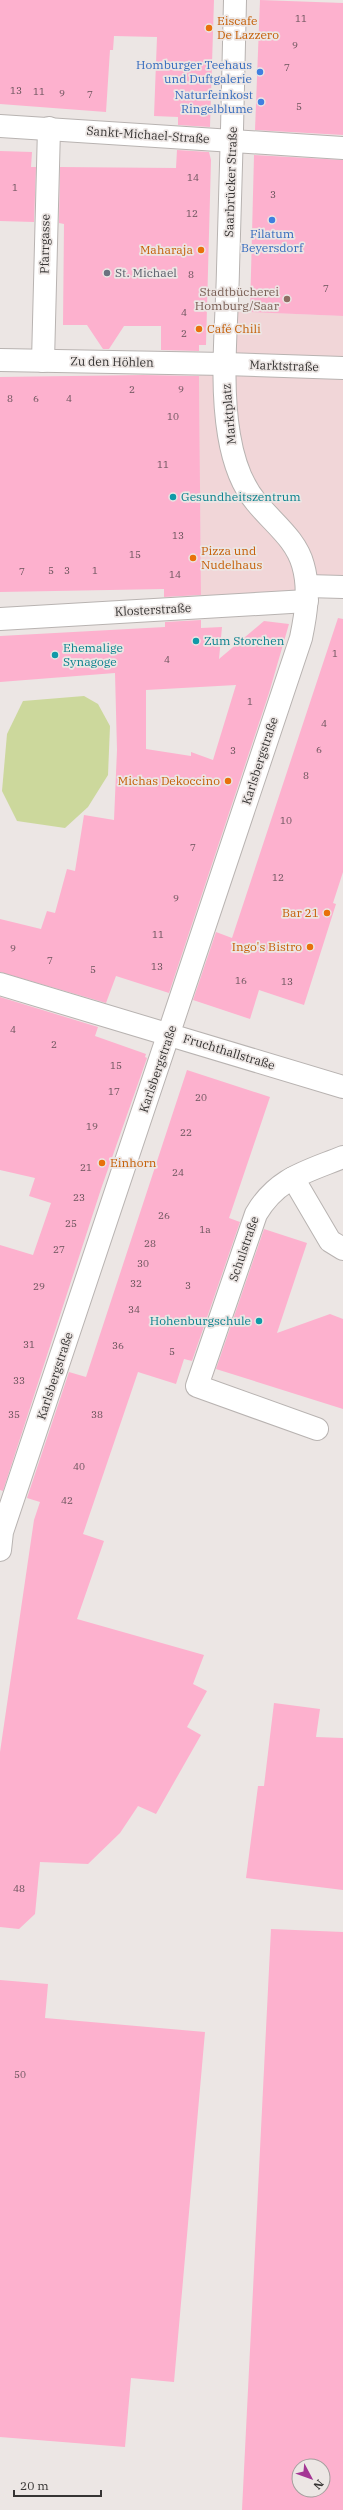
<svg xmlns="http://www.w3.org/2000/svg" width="343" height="2510" font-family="'IBM Plex Serif',serif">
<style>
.commercial{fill:#f1d6d8}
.green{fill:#ccd89c}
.building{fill:#fdb1ce;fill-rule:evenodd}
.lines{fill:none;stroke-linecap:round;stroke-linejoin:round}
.pedestrian-casing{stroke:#b8b3b1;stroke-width:24}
.minor-casing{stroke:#b8b3b1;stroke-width:24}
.pedestrian{stroke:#fff;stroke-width:22}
.minor{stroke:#fff;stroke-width:22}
.food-dot{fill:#e8710a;stroke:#ece6e4;stroke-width:1.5}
.shop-dot{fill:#3f7fe0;stroke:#ece6e4;stroke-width:1.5}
.worship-dot{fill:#6b7280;stroke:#ece6e4;stroke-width:1.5}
.education-dot{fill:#8d6e63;stroke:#ece6e4;stroke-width:1.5}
.culture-dot{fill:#0f9aa8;stroke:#ece6e4;stroke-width:1.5}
.labels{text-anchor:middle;stroke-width:3.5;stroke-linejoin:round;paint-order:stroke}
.number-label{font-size:10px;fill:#68535a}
.food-label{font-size:12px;fill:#c56008;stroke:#ece6e4;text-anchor:start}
.shop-label{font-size:12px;fill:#366cbe;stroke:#ece6e4;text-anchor:end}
.street-label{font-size:12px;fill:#363433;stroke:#ece6e4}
.worship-label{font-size:12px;fill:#5b616d;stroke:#ece6e4;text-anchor:start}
.education-label{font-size:12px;fill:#785e54;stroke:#ece6e4;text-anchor:end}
.culture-label{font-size:12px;fill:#0d838f;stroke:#ece6e4;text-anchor:start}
</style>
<rect width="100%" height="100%" fill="#ece6e4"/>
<path class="commercial" d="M227,311L343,316V587L307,601L201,608L199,374L225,364Z"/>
<path class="green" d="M84,696L98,704L110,726L108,775L88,807L65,828L17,821L2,791L7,734L23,701Z"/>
<g class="building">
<path d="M0,0H214L210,127L178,125V117L154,116L157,37L114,36L113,50H110L106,112L0,104Z"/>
<path d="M260,0L343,3V135L255,130Z"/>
<path d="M177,150L209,152L211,160L206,345H199V351L161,350V326H124L109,349H103L87,325H63L64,224L59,223L60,167L176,168Z"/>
<path d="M0,151L32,152L31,167H36L34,222L0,221Z"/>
<path d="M254,155L343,160V316L250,312Z"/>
<path d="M143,375L199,376L201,595L164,597V589L0,592V377Z"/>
<path d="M338,618L343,619V872L333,903L336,904L304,1005L259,990L250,1019L193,1000L216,932L232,938Z"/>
<path d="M201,620V628L222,627L219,659L264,621L289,624L269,693L169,993L116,976L106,1003L0,972V919L41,929L47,911L55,913L67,869L75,871L84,815L114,820L117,750L115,673L0,682V636L165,627V622ZM236,685L213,760L191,752V756L146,749V690Z"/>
<path d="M0,997L98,1027L95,1036L146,1054L145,1057L147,1058L101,1189L3,1491L0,1490V1245L33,1255L51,1203L29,1196L35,1178L0,1170Z"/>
<path d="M187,1070L270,1097L229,1218L240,1222L192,1361L184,1359L176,1384L138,1372L83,1534L104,1541L77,1619L204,1655L193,1684L207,1691L187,1727L201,1735L156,1814L138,1806L120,1833L88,1864L40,1862L35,1914L19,1929L0,1927V1752L34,1520L40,1502L27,1498L69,1372L86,1377Z"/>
<path d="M264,1229L307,1243L277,1333L330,1314L343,1319V1409L216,1369Z"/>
<path d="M274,1703L320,1709L316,1737L343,1738V1890L246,1878L258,1786H264Z"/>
<path d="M271,1929L343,1932V2510H242ZM299,2466H323V2490H299Z"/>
<path d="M0,1980L48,1984L45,2018L205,2032L174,2382L131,2378L125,2447L0,2437Z"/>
</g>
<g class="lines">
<defs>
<g id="pedestrian">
<path d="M225,364L343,368"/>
<path d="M307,586L343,587"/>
</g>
<g id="minor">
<path d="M0,126L343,148"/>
<path d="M0,360L225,364"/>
<path d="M43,361L49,128"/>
<path d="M0,619L307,601"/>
<path d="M0,984L343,1087"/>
<path d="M293,1178L330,1241L343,1249"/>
<path d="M317,1429L197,1386L256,1214C277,1178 306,1172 343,1157"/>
<path d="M0,1550L2,1532L301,638C306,614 310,589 303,565C296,539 273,523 256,502C240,483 233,459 229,435C220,381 227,324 228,269C231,179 233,90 235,0"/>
</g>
</defs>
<use href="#pedestrian" class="pedestrian-casing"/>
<use href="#minor" class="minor-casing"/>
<use href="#pedestrian" class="pedestrian"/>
<use href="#minor" class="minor"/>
</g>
<g class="food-dot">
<circle cx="209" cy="28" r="4"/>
<circle cx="201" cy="250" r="4"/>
<circle cx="199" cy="329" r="4"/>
<circle cx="193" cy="558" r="4"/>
<circle cx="228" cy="781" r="4"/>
<circle cx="327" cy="913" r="4"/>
<circle cx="310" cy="947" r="4"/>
<circle cx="102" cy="1163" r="4"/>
</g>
<g class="shop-dot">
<circle cx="260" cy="72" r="4"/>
<circle cx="261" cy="102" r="4"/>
<circle cx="272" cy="220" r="4"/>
</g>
<circle class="worship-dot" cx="107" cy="273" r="4"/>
<circle class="education-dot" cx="287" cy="299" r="4"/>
<g class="culture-dot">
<circle cx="173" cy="497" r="4"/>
<circle cx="196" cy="641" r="4"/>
<circle cx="55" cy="655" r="4"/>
<circle cx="259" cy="1321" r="4"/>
</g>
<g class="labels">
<g class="number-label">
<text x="301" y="22">11</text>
<text x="295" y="49">9</text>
<text x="287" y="71">7</text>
<text x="16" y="94">13</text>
<text x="39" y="95">11</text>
<text x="62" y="97">9</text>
<text x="90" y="98">7</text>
<text x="299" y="110">5</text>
<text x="193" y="181">14</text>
<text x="15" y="191">1</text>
<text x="273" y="198">3</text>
<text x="192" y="217">12</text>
<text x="191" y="278">8</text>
<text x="326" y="292">7</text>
<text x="184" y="316">4</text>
<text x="184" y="337">2</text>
<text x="132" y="393">2</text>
<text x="181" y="393">9</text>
<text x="10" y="402">8</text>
<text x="36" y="402">6</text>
<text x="69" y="402">4</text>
<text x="173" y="420">10</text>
<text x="163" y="468">11</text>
<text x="178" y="539">13</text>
<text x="135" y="558">15</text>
<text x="51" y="574">5</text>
<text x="67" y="574">3</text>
<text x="95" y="574">1</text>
<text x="22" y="575">7</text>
<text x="175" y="578">14</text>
<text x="335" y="657">1</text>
<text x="167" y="663">4</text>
<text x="250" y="705">1</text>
<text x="324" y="727">4</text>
<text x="319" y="753">6</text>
<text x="233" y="754">3</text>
<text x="306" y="779">8</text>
<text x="286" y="824">10</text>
<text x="193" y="851">7</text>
<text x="278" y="881">12</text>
<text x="176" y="902">9</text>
<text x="158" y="938">11</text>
<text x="13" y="952">9</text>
<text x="50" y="964">7</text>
<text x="157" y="970">13</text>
<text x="93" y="973">5</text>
<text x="241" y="984">16</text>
<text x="287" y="985">13</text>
<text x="13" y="1033">4</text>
<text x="54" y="1048">2</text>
<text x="116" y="1069">15</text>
<text x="114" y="1095">17</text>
<text x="201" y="1101">20</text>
<text x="92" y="1130">19</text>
<text x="186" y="1136">22</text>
<text x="86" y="1171">21</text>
<text x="178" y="1176">24</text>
<text x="79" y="1201">23</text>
<text x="164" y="1219">26</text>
<text x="71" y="1227">25</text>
<text x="205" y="1233">1a</text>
<text x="150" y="1247">28</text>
<text x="59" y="1253">27</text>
<text x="143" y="1267">30</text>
<text x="136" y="1287">32</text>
<text x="188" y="1289">3</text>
<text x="39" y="1290">29</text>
<text x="134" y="1313">34</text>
<text x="29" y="1348">31</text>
<text x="118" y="1349">36</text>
<text x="172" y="1355">5</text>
<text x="19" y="1384">33</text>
<text x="14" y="1418">35</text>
<text x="97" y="1418">38</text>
<text x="79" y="1470">40</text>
<text x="67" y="1504">42</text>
<text x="19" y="1892">48</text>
<text x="20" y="2078">50</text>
</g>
<g class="food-label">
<text x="217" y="25">Eiscafe<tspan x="217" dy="14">De Lazzero</tspan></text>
<text x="193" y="254" text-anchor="end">Maharaja</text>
<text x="207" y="333">Café Chili</text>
<text x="201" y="555">Pizza und<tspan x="201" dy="14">Nudelhaus</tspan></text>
<text x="220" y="785" text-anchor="end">Michas Dekoccino</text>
<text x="319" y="917" text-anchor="end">Bar 21</text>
<text x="302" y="951" text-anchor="end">Ingo's Bistro</text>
<text x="110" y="1167">Einhorn</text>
</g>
<g class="shop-label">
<text x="252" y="69">Homburger Teehaus<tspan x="252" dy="14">und Duftgalerie</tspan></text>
<text x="253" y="99">Naturfeinkost<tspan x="253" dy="14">Ringelblume</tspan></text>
<text x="272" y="238" text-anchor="middle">Filatum<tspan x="272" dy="14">Beyersdorf</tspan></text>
</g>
<g class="street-label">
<text transform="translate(148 135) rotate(4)" y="4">Sankt-Michael-Straße</text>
<text transform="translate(231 182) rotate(-88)" y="4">Saarbrücker Straße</text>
<text transform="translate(45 244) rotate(-89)" y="4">Pfarrgasse</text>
<text transform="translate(112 362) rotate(1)" y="4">Zu den Höhlen</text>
<text transform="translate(284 366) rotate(2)" y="4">Marktstraße</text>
<text transform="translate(229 414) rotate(-95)" y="4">Marktplatz</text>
<text transform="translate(153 610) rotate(-3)" y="4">Klosterstraße</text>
<text transform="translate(260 761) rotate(-72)" y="4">Karlsbergstraße</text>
<text transform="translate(229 1052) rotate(17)" y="4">Fruchthallstraße</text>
<text transform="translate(158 1069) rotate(-71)" y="4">Karlsbergstraße</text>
<text transform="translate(244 1249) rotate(-71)" y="4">Schulstraße</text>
<text transform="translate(55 1376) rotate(-72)" y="4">Karlsbergstraße</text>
</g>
<g class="worship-label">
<text x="115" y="277">St. Michael</text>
</g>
<g class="education-label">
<text x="279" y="296">Stadtbücherei<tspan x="279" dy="14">Homburg/Saar</tspan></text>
</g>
<g class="culture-label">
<text x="181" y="501">Gesundheitszentrum</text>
<text x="204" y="645">Zum Storchen</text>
<text x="63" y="652">Ehemalige<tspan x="63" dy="14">Synagoge</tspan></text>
<text x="251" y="1325" text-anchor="end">Hohenburgschule</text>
</g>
</g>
<g transform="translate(311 2478) rotate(131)"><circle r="19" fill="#ece6e4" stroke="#a39f9d"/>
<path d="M0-3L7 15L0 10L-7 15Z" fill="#a43694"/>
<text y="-6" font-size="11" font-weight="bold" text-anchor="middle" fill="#363433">N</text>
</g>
<path d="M14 2490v6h87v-6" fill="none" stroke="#363433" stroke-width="2"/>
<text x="20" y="2490" font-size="12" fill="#363433" stroke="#ece6e4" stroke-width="3" paint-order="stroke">20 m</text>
</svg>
